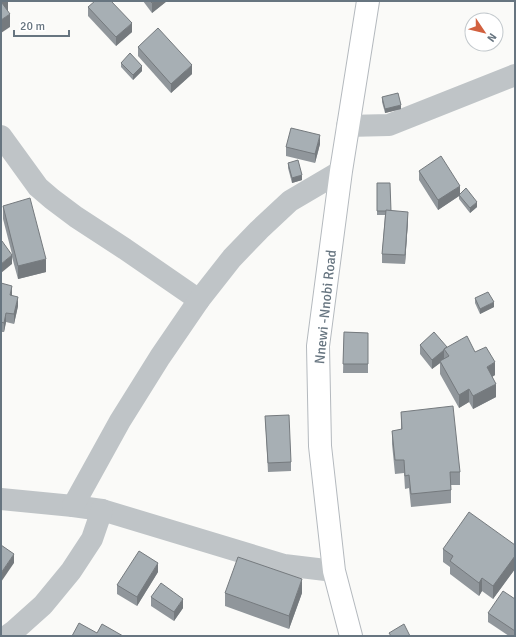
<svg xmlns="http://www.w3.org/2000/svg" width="516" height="637" font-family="Signika,sans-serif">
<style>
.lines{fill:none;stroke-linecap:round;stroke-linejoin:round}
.secondary-casing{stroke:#b4b9be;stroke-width:24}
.minor{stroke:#bfc4c7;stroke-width:22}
.secondary{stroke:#fff;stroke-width:22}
.wall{fill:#90969b}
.shaded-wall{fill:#757a7e}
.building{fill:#a7afb4;stroke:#757a7e}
.labels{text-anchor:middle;stroke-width:4;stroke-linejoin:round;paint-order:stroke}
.street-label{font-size:14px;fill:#677580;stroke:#fff}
</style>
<rect width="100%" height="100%" fill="#fafaf8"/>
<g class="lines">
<defs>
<path id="secondary" d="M351,636L334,571L320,446L318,346L341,171L368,1"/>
</defs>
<use href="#secondary" class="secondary-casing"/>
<g class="minor">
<path d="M347,126L389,125L515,75"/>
<path d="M1,136L38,187L52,199L76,217L125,249L199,300"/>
<path d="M1,499L73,506L102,510L284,565L334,571"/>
<path d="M73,506L120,421L160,357L199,300L232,258L259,230L290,201L341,171"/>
<path d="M7,636L14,631L43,605L71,571L92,539L102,510"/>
</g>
<use href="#secondary" class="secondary"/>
</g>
<g class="wall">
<path d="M143,1H167L152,13Z"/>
<path d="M88,7L132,32L116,46L88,16Z"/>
<path d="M138,47L192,74L171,93L138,56Z"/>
<path d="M121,63L142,71L133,80L121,67Z"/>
<path d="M382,97L401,109L385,113L382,102Z"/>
<path d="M320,144L315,163L286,156V147Z"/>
<path d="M288,163L302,180L292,183L288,168Z"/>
<path d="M419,171L460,193L477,207L470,213L459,199V196L438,210L419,180Z"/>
<path d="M377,183L391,211L408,221L405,264L382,263V254L385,215H377Z"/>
<path d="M3,206L46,272L18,279L12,257V264V254L3,219Z"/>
<path d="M1,283L12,296L18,306L14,324L6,322L4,332H1Z"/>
<path d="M475,298L494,307L480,314L475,303Z"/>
<path d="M344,332L368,333V373H343Z"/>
<path d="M420,345L447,347L475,352L495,375L492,377L496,397L473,409L469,402L459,408L440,374V363L432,369L420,354Z"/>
<path d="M401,412L460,472V485H451V503L411,507L409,488L405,489L404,473L395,474L392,444V431L401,430Z"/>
<path d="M265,416L291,462V471L268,472Z"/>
<path d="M515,545V569L493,599L482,591L479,596L450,574V567L443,562V549Z"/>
<path d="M158,572L137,606L117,594V585Z"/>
<path d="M225,593H302L289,629L225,606Z"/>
<path d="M151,597L183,608L174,621L151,606Z"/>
<path d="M515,599V636H509L488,622V613Z"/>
</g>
<g class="shaded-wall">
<path d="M4,1H8V11L2,16V3Z"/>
<path d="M155,1H167L152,13V3Z"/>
<path d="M10,14V27L1,33V20Z"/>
<path d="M132,23V32L116,46V37Z"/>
<path d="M192,65V74L171,93V84Z"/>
<path d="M142,66V71L133,80V75Z"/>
<path d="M401,105V109L385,113V109Z"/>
<path d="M320,135V144L315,163V154Z"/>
<path d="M302,175V180L292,183V178Z"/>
<path d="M460,186V195H459V196L438,210V200Z"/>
<path d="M477,202V207L470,213V208Z"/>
<path d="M408,212V221L405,264V255Z"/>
<path d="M12,255V264L1,273V264Z"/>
<path d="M46,259V272L18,279V266Z"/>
<path d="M12,286V295L10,305V295Z"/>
<path d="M18,297V306L14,324V314Z"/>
<path d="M494,302V307L480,314V309Z"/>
<path d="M6,313V322L4,332V323Z"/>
<path d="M444,350V359L440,361V363L432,369V360Z"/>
<path d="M495,362V375L487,380V367Z"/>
<path d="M496,384V397L473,409V396Z"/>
<path d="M469,389V402L459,408V395Z"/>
<path d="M14,554V563L1,582V573Z"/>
<path d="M515,556V569L493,599V586Z"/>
<path d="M158,563V572L137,606V597Z"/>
<path d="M482,578V591L479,596V583Z"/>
<path d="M302,579V593L289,629V616Z"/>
<path d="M183,599V608L174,621V612Z"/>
</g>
<g class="building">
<path d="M1,1H4L2,3L10,14L1,20Z"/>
<path d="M95,1H111L132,23L116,37L88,7Z"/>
<path d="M150,1H155L152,3Z"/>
<path d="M158,28L192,65L171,84L138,47Z"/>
<path d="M130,53L142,66L133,75L121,63Z"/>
<path d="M398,93L401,105L385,109L382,97Z"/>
<path d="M291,128L320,135L315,154L286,147Z"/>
<path d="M441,156L460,186L438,200L419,171Z"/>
<path d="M298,160L302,175L292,178L288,163Z"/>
<path d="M377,183H390L391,211H377Z"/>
<path d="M466,188L477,202L470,208L459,195Z"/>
<path d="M30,198L46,259L18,266L3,206Z"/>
<path d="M386,210L408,212L405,255L382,254Z"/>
<path d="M1,241H2L12,255L1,264Z"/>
<path d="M1,283L12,286L10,295L18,297L14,314L6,313L4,323L1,322Z"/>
<path d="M488,292L494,302L480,309L475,298Z"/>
<path d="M344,332L368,333V364H343Z"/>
<path d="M434,332L447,347L444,349V350L432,360L420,345Z"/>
<path d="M467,336L475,352L486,347L495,362L487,367L496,384L473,396L469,389L459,395L440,361L449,356L444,349Z"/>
<path d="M453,406L460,472H450L451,490L411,494L409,475L405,476L404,460H395L392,431L402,429L401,412Z"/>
<path d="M289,415L291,462L268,463L265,416Z"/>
<path d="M469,512L515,545V556L493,586L482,578L479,583L450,561L453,556L443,549Z"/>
<path d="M1,545L14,554L1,573Z"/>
<path d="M139,551L158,563L137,597L117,585Z"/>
<path d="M238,557L302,579L289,616L225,593Z"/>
<path d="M161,583L183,599L174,612L151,597Z"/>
<path d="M503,591L515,599V631L488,613Z"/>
<path d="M79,623L97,633L102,624L123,636H72Z"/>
<path d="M404,624L410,636H391L389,633Z"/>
</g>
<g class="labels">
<g class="street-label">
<text transform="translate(325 307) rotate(-84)" y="5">Nnewi -Nnobi Road</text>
</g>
</g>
<rect width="516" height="637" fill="none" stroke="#677580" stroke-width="4"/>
<g transform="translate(484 32) rotate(125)"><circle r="19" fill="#ffffff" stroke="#c2c8cc"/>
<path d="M0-3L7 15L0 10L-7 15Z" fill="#d2613f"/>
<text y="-6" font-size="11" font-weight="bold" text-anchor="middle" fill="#677580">N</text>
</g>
<path d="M14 30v6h55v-6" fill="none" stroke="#677580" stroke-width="2"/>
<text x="20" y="30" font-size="12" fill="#677580" stroke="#ffffff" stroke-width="3" paint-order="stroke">20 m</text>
</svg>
